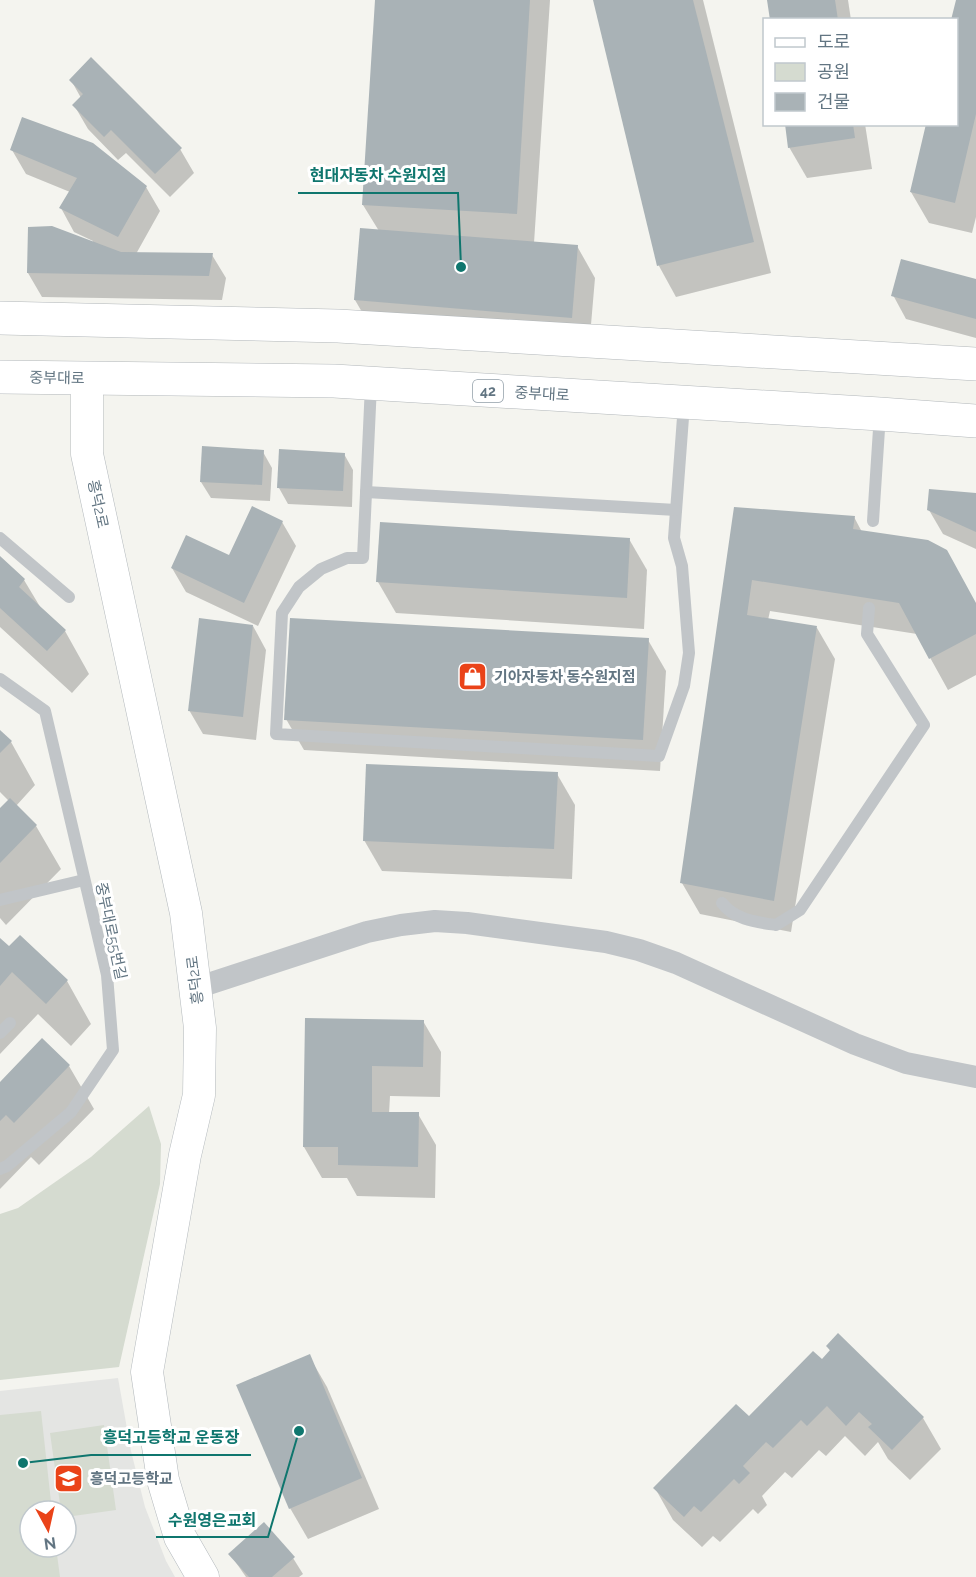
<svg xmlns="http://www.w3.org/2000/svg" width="976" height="1577" font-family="Raleway,'Noto Sans KR',sans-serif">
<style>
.built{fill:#e4e5e3;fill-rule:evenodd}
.green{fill:#d5dbd0}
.shadow{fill:#0003}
.building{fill:#a9b2b6}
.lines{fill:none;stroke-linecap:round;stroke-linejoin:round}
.secondary-casing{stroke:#b3b9bd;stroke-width:33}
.primary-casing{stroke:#b2b7ba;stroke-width:34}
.lane{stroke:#c1c5c8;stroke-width:12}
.street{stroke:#c1c5c8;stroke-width:22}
.secondary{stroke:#fff;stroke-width:32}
.primary{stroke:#fff;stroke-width:33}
.labels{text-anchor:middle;stroke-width:6;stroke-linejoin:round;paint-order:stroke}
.shield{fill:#fff;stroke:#919ea8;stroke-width:1.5}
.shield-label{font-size:14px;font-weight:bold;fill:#627582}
.street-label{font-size:15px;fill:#627582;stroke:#fff}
.poi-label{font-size:15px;font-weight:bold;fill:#627582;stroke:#fff;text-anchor:start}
.leader{fill:none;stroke:#0f766e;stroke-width:2}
.callout-dot{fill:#0f766e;stroke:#fff;stroke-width:2}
.callout-label{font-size:16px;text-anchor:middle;font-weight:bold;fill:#0f766e;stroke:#fff;stroke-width:6;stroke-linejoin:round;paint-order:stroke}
</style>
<rect width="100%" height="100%" fill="#f4f4ef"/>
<path class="built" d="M118,1378L131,1451L145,1507L166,1561L175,1577H0V1391ZM30,1511H66V1547H30Z"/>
<g class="green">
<path d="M149,1106L161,1144L160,1184L119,1367L0,1380V1214L18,1208L91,1157Z"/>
<path d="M41,1411L52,1511H30V1547H56L60,1577H0V1415Z"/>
<path d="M104,1425L116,1510L66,1517V1511H61L50,1433Z"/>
</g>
<g class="shadow">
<path d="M377,0H550L534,243L577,246L595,278L589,348L373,331L355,300L379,231L363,205Z"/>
<path d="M596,0H703L771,273L676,297L659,266Z"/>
<path d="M769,0H848L851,20H771Z"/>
<path d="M958,0H976V217L972,233L929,223L911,192L956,124Z"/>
<path d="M71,80L180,149L194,173L170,197L126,153L118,160L88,129L74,105L81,98Z"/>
<path d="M786,124H865L872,169L807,178L789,147Z"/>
<path d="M12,150L146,187L160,211L136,254L212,255L226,278L222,300L42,297L28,273L92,243L93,241L74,232L61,208L70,192L26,174Z"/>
<path d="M976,281V338L906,319L893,295Z"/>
<path d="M263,452L272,468L270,501L211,498L201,482Z"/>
<path d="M344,454L353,470L352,507L288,504L279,488Z"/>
<path d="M976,495V549L943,534L929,510Z"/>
<path d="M735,509L854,517L862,532L976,604V675L948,690L917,634L770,611L768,620L817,628L835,659L791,932L700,914L682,883Z"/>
<path d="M282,522L296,546L258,626L186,592L172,568L229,557Z"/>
<path d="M629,539L647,570L644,629L396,613L378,582Z"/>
<path d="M0,558L24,580L42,610L65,631L89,674L72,693L0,627Z"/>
<path d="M253,626L266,650L256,740L203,734L189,710Z"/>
<path d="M648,640L666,671L660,771L304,750L286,719Z"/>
<path d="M0,732L11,742L35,785L16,806L36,826L61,869L6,925L0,918V810L9,801L0,792Z"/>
<path d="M557,774L575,805L572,879L382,871L364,840Z"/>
<path d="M0,940L9,948L67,981L91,1024L71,1046L38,1014L0,1054Z"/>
<path d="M307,1019L423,1021L441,1052L440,1097L390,1096L389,1114H418L436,1145L435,1198L357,1196L347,1178H322L304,1147Z"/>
<path d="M69,1066L94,1109L39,1165L31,1157L0,1189V1084Z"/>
<path d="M827,1346L923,1418L941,1449L910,1480L888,1459L878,1442L865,1456L845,1436L826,1456L819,1450L792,1478L785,1472L762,1496L767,1505L758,1514L753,1509L720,1542L713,1536L702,1547L673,1520L655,1488L749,1418L822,1361L831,1352Z"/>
<path d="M309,1356L327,1387L379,1509L308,1539L290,1508Z"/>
<path d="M230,1554L293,1558L303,1574L299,1577H246Z"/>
</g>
<g class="building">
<path d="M375,0H530L517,214L362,205Z"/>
<path d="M593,0H693L754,242L657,266Z"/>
<path d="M767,0H835L838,20H770Z"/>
<path d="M956,0H976V114L955,203L910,192L926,124H956V20H951Z"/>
<path d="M91,57L182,148L155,174L111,130L104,137L72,105L83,94L69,80Z"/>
<path d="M22,117L93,143L147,186L118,237L59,208L77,178L10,150Z"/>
<path d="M785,124H853L855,138L788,148Z"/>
<path d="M52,226L121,252L213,253L209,276L27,273L28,227Z"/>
<path d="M360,228L578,245L572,318L354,300Z"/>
<path d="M901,259L976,279V319L891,296Z"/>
<path d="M202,446L264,450L262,485L200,482Z"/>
<path d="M279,449L345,453L343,491L277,488Z"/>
<path d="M929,489L976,493V532L927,510Z"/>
<path d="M252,506L283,521L244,603L171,568L186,535L229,555Z"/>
<path d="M734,507L855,516L853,529L928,540L947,550L976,603V634L929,659L899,603L752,580L747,615L817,626L774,901L680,883Z"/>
<path d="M380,522L630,538L627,598L376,582Z"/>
<path d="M0,556L25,579L19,587L66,630L47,651L0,608Z"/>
<path d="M199,618L253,625L243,717L188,711Z"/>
<path d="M290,618L649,638L643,740L284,720Z"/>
<path d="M0,730L12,741L0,753Z"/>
<path d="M366,764L558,772L554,849L363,841Z"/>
<path d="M10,798L37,825L0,863V808Z"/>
<path d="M20,935L68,980L46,1004L12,972L0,986V938L9,946Z"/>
<path d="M305,1018L424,1020L423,1067L372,1066V1112H419L418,1167L338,1165V1147H303Z"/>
<path d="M42,1038L70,1065L14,1123L6,1115L0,1121V1082Z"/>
<path d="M838,1333L924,1417L892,1450L868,1427L872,1424L859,1412L846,1426L827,1406L807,1426L801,1420L773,1448L766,1442L743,1466L750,1473L739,1484L734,1479L701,1512L694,1506L684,1517L653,1488L736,1404L749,1416L813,1351L822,1359L830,1350L826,1346Z"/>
<path d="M310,1354L362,1478L289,1509L236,1385Z"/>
<path d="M264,1522L295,1557L272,1577H249L228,1554Z"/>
</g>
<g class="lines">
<defs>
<path id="secondary" d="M87,379V454L186,913L200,1028L199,1095L185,1155L147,1372L163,1480L180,1537L203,1577"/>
<g id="primary">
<path d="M0,318L338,326L976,364"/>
<path d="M0,377L334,381L880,414L976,421"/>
</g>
</defs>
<use href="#secondary" class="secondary-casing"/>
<use href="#primary" class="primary-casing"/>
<g class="lane">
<path d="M371,385L363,558H347L321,569L299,587L282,613L276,734L659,756L684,686L689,653L682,566L674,538L684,404"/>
<path d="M366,492L676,510"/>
<path d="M873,521L880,414"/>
<path d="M0,538L69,597"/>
<path d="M0,679L45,711L107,975L113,1050L71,1112L7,1166L0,1169"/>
<path d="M0,900L84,880"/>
<path d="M722,903C735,920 756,922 776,925L800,910L924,725L867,634L869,608"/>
<path d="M0,1033L10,1023"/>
</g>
<path class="street" d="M196,988L367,932L401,925L435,921L467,923L606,942L639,950L676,963L855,1044L906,1063L976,1077"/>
<use href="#secondary" class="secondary"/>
<use href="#primary" class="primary"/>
</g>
<defs>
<symbol id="shop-square" viewBox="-11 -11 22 22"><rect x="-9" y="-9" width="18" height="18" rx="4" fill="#ea4319" stroke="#fff"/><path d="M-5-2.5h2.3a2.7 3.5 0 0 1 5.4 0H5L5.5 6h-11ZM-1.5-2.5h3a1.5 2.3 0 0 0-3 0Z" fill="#fff"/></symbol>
<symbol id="school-square" viewBox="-11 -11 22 22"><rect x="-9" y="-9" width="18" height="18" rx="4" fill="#ea4319" stroke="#fff"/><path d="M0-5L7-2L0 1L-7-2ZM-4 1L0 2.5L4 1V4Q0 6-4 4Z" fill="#fff"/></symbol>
</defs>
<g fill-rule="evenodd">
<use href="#shop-square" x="456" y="660" width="33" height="33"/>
<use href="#school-square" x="52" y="1462" width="33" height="33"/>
</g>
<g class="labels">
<rect class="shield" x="473" y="380" width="30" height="22" rx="4.5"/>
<g class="shield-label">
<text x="488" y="396">42</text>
</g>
<g class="street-label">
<text transform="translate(57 378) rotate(1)" y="5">중부대로</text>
<text transform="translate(542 394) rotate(3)" y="5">중부대로</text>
<text transform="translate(98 504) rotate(78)" y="5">흥덕2로</text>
<text transform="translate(111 931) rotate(78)" y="5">중부대로55번길</text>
<text transform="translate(195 980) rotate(-97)" y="5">흥덕2로</text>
</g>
<g class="poi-label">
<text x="494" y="682">기아자동차 동수원지점</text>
<text x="90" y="1484">흥덕고등학교</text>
</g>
</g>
<path class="leader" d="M461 267L458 193H298M23 1463L91 1455H251M299 1431L268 1537H156"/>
<g class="callout-dot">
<circle cx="461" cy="267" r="6"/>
<circle cx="23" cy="1463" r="6"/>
<circle cx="299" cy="1431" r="6"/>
</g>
<g class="callout-label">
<text x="378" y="181">현대자동차 수원지점</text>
<text x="171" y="1443">흥덕고등학교 운동장</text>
<text x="212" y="1526">수원영은교회</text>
</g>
<rect x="763" y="18" width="195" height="108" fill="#ffffff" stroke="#c0c8cd" stroke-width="1.5"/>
<rect x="775" y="38" width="30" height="9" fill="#ffffff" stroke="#c0c8cd" stroke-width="1.5"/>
<text x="817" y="48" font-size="18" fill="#627582">도로</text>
<rect x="775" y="63" width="30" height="18" fill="#d5dbd0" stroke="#c0c8cd" stroke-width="1.5"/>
<text x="817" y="78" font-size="18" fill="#627582">공원</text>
<rect x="775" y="93" width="30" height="18" fill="#a9b2b6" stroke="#c0c8cd" stroke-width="1.5"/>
<text x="817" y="108" font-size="18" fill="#627582">건물</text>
<g transform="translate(48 1529) rotate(172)"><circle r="28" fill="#ffffff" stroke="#c0c8cd" stroke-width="1.5"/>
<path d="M0-4.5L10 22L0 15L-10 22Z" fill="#ea4319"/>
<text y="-9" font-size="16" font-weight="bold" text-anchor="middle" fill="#627582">N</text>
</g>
</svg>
